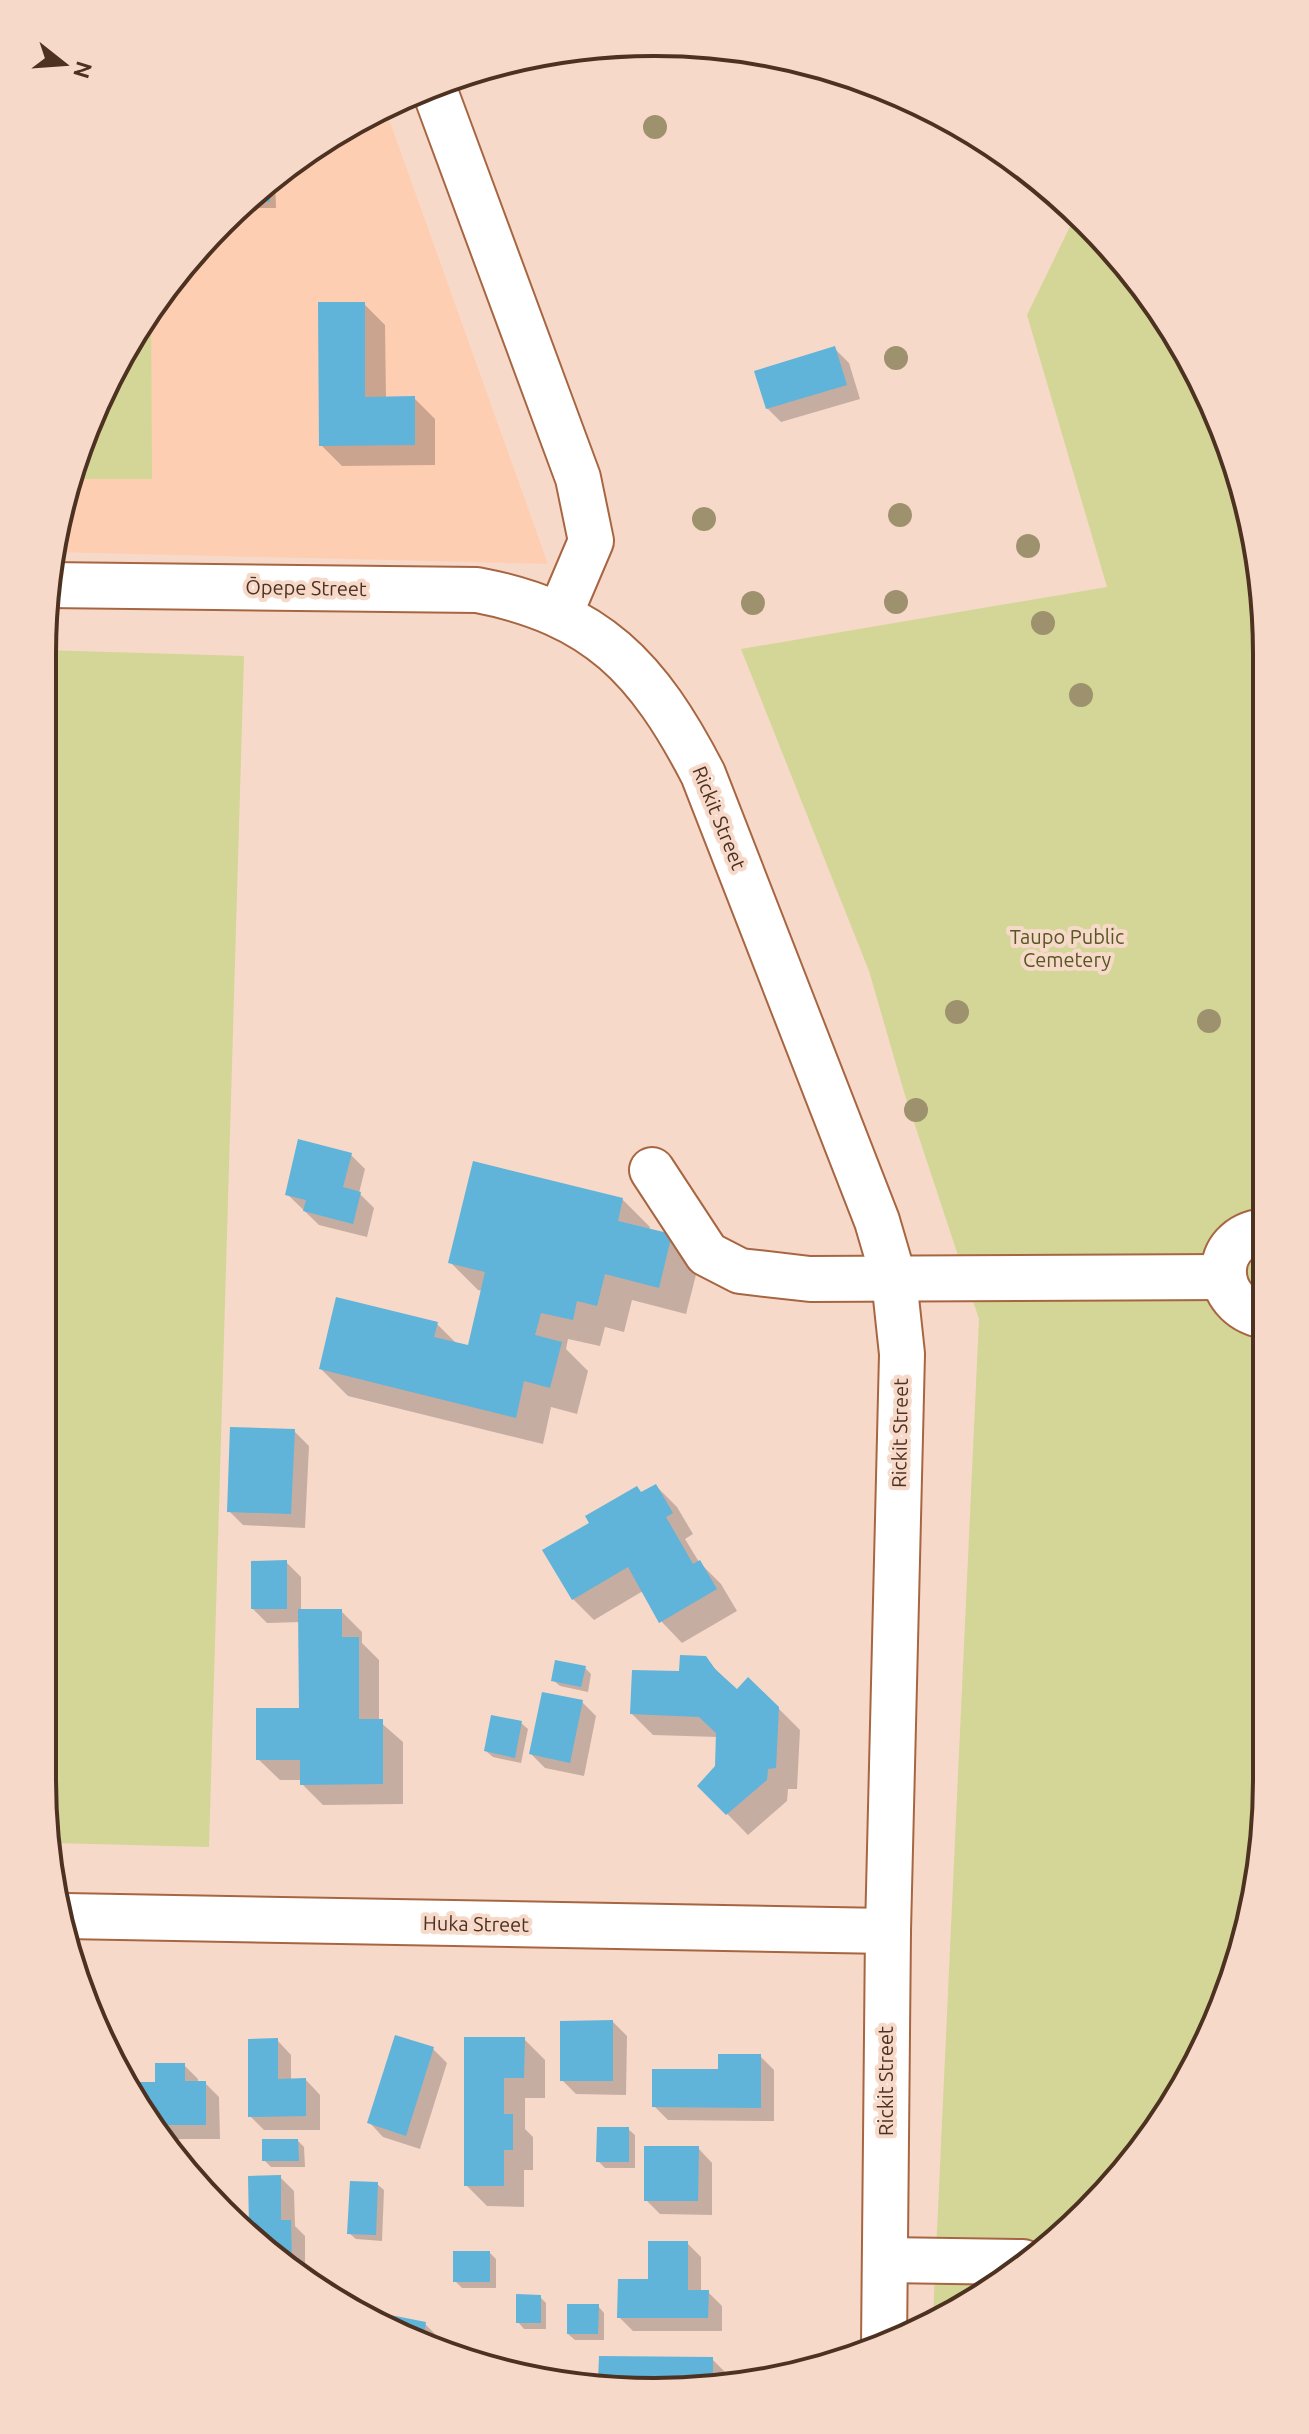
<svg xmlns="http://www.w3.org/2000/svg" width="1309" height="2434" font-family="Ubuntu,sans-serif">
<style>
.built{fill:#feceb3}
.green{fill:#d3d696}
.shadow{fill:#0003}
.building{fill:#60b3d9}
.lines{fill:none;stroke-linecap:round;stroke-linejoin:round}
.minor-casing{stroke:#a76641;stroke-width:48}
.minor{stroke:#fff;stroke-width:44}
.tree{fill:#9e926e}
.labels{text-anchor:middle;stroke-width:8;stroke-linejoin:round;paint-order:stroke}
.street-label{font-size:20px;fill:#4d3121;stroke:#f7d9ca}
.park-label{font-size:20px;fill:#565722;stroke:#f7d9ca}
.rim{fill:none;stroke:#4d3121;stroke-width:4}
</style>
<rect width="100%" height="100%" fill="#f7d9ca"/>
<path class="built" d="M384,105L548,564L54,552L63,496L124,349L194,251L281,169Z"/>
<g class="green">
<path d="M1076,214L1164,314L1234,457L1262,575L1266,1819L1246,1938L1185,2085L1059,2240L933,2318L979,1319L904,1092L869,971L741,649L1107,587L1027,315Z"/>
<path d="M151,310L152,479H70L124,349Z"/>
<path d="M43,650L244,656L209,1847L52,1843L42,1780Z"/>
</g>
<g class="shadow">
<path d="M275,175L276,208H248L243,204Z"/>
<path d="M364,304L385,325L386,399L414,398L435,419V465L342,466L321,445Z"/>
<path d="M835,349L849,363L860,399L781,422L767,408Z"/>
<path d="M351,1155L365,1169L359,1193L374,1208L367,1237L319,1225L287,1194Z"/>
<path d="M622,1199L650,1227L649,1231L671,1236L699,1263L686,1314L632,1300L624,1332L605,1327L600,1346L568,1339L566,1349L588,1371L577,1414L551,1407L543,1444L348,1396L321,1369L437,1324L458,1345L469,1347L483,1291L478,1290L450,1262Z"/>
<path d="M294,1431L309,1446L305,1528L243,1525L229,1511Z"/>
<path d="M656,1486L677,1507L693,1534L685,1539L699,1562L721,1584L737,1611L682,1643L661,1621L643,1591L594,1620L573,1599L643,1494Z"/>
<path d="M286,1562L301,1577V1611H341L362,1632V1643L379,1660V1721L403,1742V1804L323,1805L302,1784V1780H280L258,1759L301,1710V1622L267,1623L253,1609Z"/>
<path d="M705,1658L737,1692L778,1708L800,1730L797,1789H788L787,1801L748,1835L700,1786L717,1766L718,1737L653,1735L632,1714L681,1673Z"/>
<path d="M585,1668L591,1674L588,1692L560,1686L553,1680Z"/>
<path d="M582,1702L596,1716L584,1776L545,1768L531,1754Z"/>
<path d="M521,1723L528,1729L521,1763L493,1757L486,1751Z"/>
<path d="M613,2022L627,2036L626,2095L576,2094L562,2080Z"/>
<path d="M466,2039H524L545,2060V2098H525V2129L533,2137V2170H524V2207L487,2206L466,2185Z"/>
<path d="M277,2040L291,2055V2081L306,2080L320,2095V2130H264L250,2116Z"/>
<path d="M433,2049L447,2063L420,2149L383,2137L369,2122Z"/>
<path d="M760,2056L774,2070V2121L668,2120L654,2106L720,2071Z"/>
<path d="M184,2065L198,2079V2083H205L219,2097L220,2139H161L142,2102V2084H157Z"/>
<path d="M628,2129L635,2135V2168H605L598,2161Z"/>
<path d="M298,2141L304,2147L305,2167H271L264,2160Z"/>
<path d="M698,2148L712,2163V2215L660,2214L646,2200Z"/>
<path d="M280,2177L294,2191L295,2226L305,2236V2280L251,2230Z"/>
<path d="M377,2184L384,2190L382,2241L356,2239L349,2233Z"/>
<path d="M687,2243L701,2257V2292H708L722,2306V2331H633L619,2317Z"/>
<path d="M489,2252L496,2259V2288H462L455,2281Z"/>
<path d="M540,2297L546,2303V2329H524L518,2322Z"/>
<path d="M598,2306L604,2313V2340H575L568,2334Z"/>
<path d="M382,2316L425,2324L439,2338L438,2345L381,2319Z"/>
<path d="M601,2358L712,2359L726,2373V2383L695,2391L600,2381Z"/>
<path d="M490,2368H503L507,2372L496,2371Z"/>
</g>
<g class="building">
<path d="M270,180V202H245L261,188Z"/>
<path d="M318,302H365V397L415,396V445L319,446Z"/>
<path d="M835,346L847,385L766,409L754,371Z"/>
<path d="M298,1139L352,1153L343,1187L361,1192L353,1224L303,1211L306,1200L285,1195Z"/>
<path d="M473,1161L623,1198L618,1221L672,1234L659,1288L605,1274L597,1306L577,1301L573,1320L541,1313L535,1335L562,1342L550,1388L524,1381L516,1418L319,1369L336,1297L438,1322L434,1337L468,1345L485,1272L448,1263Z"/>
<path d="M230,1427L295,1429L291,1514L227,1512Z"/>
<path d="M656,1484L673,1513L666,1517L693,1564L700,1560L717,1589L659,1623L628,1567L572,1600L542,1550L589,1523L585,1516L637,1486L641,1492Z"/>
<path d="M287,1560V1609H251V1561Z"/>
<path d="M298,1609H342V1637H359V1719H383V1784L300,1785V1760H256V1708H299Z"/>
<path d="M680,1655L706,1656L715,1669L737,1689L748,1677L779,1707L776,1768L768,1769L767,1780L726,1815L697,1786L715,1766L716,1733L699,1717L630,1714L632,1670L679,1671Z"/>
<path d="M555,1660L586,1666L581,1687L551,1681Z"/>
<path d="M542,1692L583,1700L570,1763L529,1754Z"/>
<path d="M491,1715L522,1721L515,1758L484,1751Z"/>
<path d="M613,2020V2081H560V2021Z"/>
<path d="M395,2035L434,2047L406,2136L367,2123Z"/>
<path d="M464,2037H525L524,2078H504V2114H513V2150H504V2186H464Z"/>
<path d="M278,2038V2079L306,2078V2116L248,2117V2039Z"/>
<path d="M718,2054H761V2108L652,2107V2069H718Z"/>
<path d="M155,2063H185V2081H206V2125H154L140,2098L139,2082H155Z"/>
<path d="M597,2127H629V2162H596Z"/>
<path d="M262,2139H298L299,2161H262Z"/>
<path d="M644,2146H699L698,2201H644Z"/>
<path d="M281,2175V2220H291L292,2268L249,2228L248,2176Z"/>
<path d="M350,2181L378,2182L376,2235L347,2234Z"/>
<path d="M648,2241H688V2290H709L708,2318H617L618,2279H648Z"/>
<rect x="453" y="2251" width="37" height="31"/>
<path d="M516,2294L541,2295V2323H516Z"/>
<path d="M567,2304H599L598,2334H567Z"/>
<path d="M380,2313L426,2322L423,2338L380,2318Z"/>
<path d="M599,2356L713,2357V2386L695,2391L598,2381Z"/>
</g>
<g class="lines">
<defs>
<g id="minor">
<path d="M433,86L578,478L591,541L560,614"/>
<path d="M48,585L477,590C597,613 648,668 703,774L877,1221L894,1279L902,1354L888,1931L884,2346"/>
<path d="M652,1170L707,1254L740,1271L810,1279L1224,1277"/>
<path d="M1264,1231C1210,1237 1211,1305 1264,1316"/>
<path d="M65,1916L888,1931"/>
<path d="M885,2260L1023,2262"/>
</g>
</defs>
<use href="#minor" class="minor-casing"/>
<use href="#minor" class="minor"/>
</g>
<g class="tree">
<circle cx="655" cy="127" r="12"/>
<circle cx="896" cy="358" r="12"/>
<circle cx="900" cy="515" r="12"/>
<circle cx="704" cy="519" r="12"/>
<circle cx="1028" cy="546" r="12"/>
<circle cx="896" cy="602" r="12"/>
<circle cx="753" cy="603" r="12"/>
<circle cx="1043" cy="623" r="12"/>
<circle cx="1081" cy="695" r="12"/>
<circle cx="957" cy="1012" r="12"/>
<circle cx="1209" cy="1021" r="12"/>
<circle cx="916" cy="1110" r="12"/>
</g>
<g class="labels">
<g class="street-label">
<text transform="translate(306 588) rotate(1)" y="7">Ōpepe Street</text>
<text transform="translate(719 818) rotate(68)" y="7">Rickit Street</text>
<text transform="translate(900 1433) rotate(-89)" y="7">Rickit Street</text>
<text transform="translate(476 1924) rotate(1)" y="7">Huka Street</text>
<text transform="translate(886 2081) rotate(-90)" y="7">Rickit Street</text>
</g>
<g class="park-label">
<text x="1067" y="944">Taupo Public<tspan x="1067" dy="23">Cemetery</tspan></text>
</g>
</g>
<path d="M0 0H1309V2434H0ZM654 56H655A598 598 0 0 1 1253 654V1780A598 598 0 0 1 655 2378H654A598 598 0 0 1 56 1780V654A598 598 0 0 1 654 56Z" fill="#f7d9ca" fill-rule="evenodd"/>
<path class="rim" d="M654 56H655A598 598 0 0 1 1253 654V1780A598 598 0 0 1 655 2378H654A598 598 0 0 1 56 1780V654A598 598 0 0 1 654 56Z"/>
<g transform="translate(64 64) rotate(107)" stroke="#f7d9ca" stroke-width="6" paint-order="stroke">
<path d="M0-6L14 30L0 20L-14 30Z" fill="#4d3121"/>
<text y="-12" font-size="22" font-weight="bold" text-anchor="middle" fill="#4d3121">N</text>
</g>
</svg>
